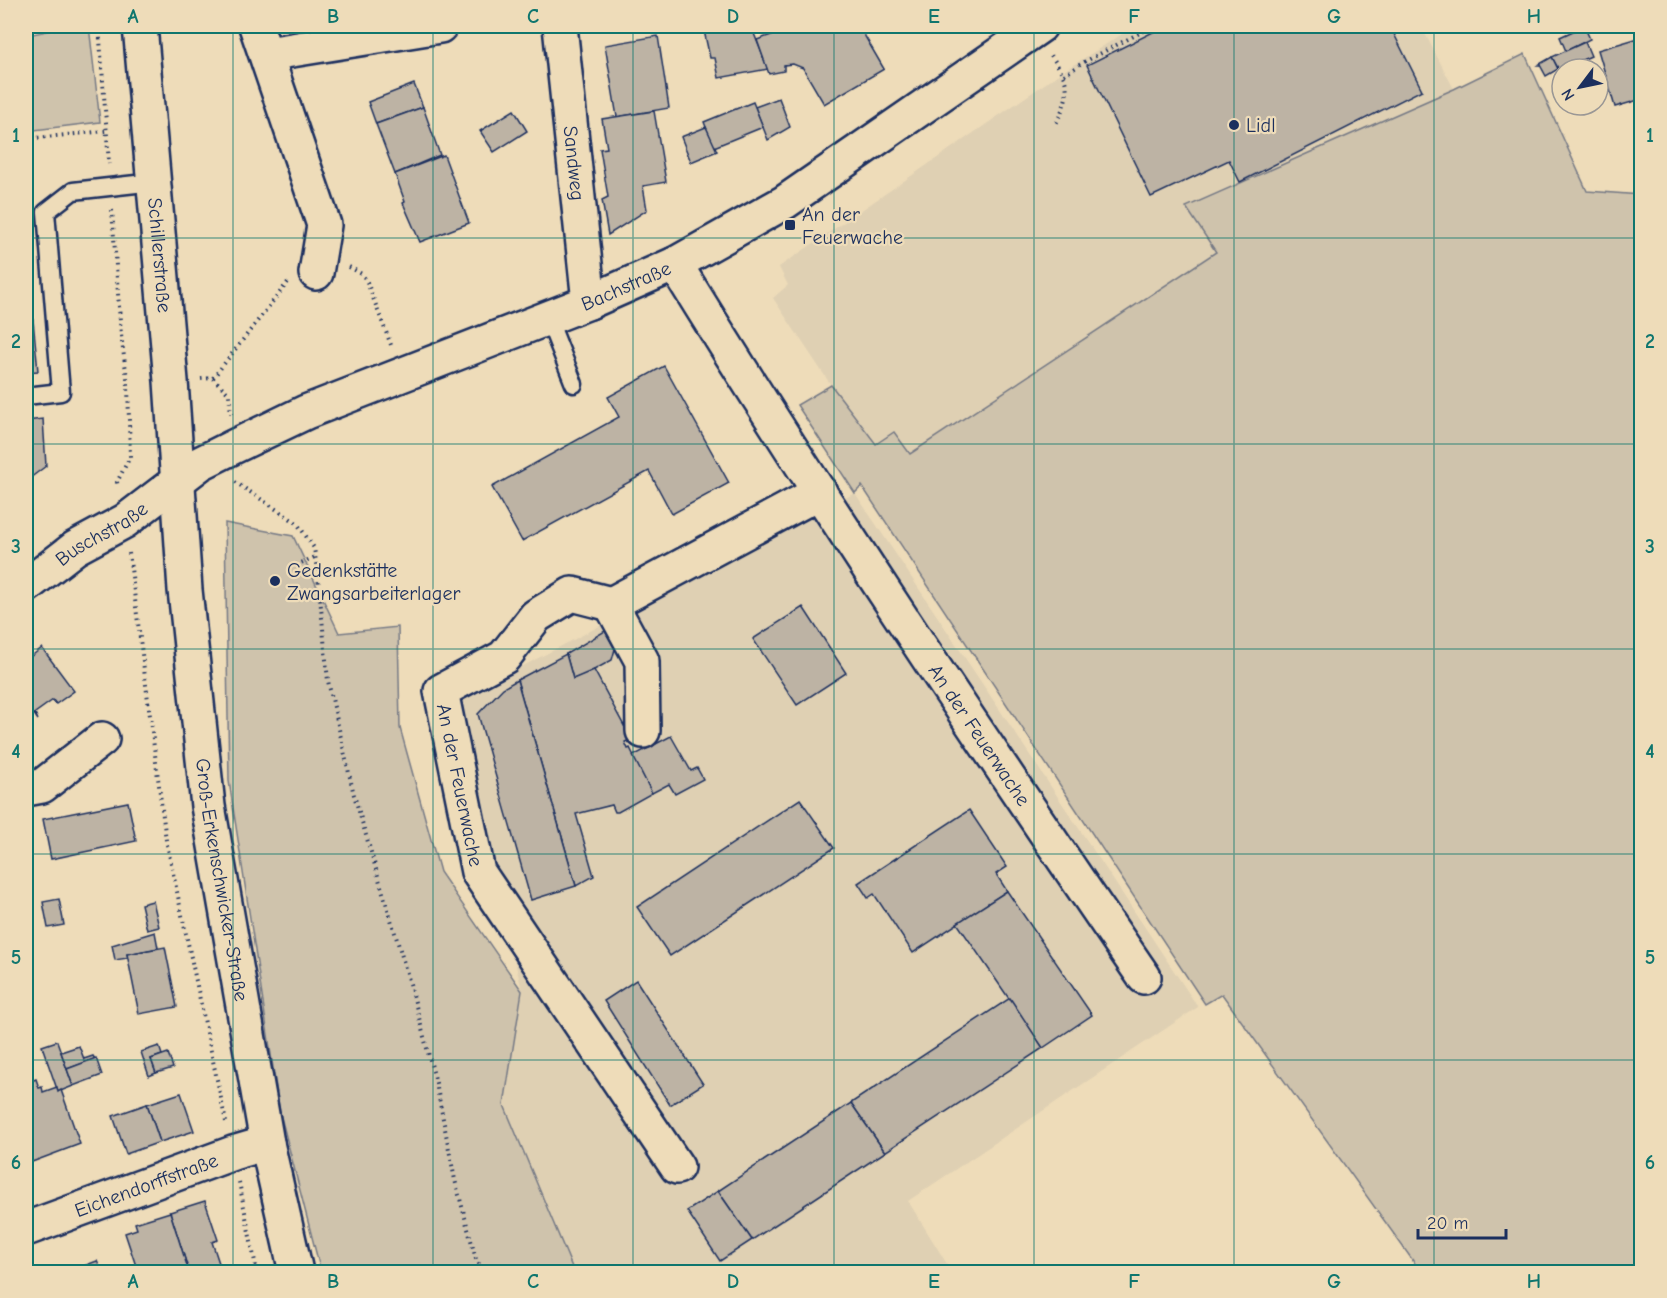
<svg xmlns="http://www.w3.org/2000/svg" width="1667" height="1298" font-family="'Comic Neue',sans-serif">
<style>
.built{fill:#dfd0b3}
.green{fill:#cfc3ac;stroke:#757985;stroke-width:1.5}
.building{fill:#bdb3a4;stroke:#1b2f5e;stroke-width:1.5}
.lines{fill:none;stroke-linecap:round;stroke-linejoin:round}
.service-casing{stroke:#1b2f5e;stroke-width:21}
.minor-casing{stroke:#1b2f5e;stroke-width:38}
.secondary-casing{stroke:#1b2f5e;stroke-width:38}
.path{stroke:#1b2f5e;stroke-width:4;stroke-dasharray:1.5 4.5;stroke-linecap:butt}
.service{stroke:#eedcb9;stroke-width:16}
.minor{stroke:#eedcb9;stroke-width:33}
.secondary{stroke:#eedcb9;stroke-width:33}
.grid{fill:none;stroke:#0f766e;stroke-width:1.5;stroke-opacity:0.55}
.poi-dot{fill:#1b2f5e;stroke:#eedcb9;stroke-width:2}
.labels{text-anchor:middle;stroke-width:4.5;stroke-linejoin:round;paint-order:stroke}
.poi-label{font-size:20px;fill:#1b2f5e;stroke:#eedcb9;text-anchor:start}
.street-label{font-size:20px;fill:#1b2f5e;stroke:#eedcb9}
.neatline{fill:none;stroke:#0f766e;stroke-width:2}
.grid-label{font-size:20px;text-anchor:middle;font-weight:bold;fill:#0f766e}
</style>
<rect width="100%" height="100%" fill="#eedcb9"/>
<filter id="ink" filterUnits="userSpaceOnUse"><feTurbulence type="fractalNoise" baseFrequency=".0167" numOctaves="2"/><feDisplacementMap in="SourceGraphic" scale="12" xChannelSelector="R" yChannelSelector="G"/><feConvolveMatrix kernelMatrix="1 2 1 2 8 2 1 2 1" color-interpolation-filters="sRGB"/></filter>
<g filter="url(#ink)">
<g class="built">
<path d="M1135,26H1421L1454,89L1186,207L1216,252L910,454L876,444L831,385L773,298L788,285L779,267L1062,72Z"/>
<path d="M855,493L1198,1007L908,1201L952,1272H574L504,1105L522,991L454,702Z"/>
</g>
<g class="green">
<path d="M26,26H28L33,34L71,26H89L100,122L26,131Z"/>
<path d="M1525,54L1587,191L1641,195V1272H1421L1222,994L1205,1004L862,486L855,493L797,405L831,385L876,444L894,432L910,454L1216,252L1186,207L1454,89Z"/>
<path d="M225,523L293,536L339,633L398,627L400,728L440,872L522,991L504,1105L574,1272H321L280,1113L229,781Z"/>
</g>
<g class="building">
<path d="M703,26H751L768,69L719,78L715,58H710Z"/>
<path d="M779,26H859L884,69L824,104L803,68L793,64L784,65V71L769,74L757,40L780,32Z"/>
<path d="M922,26H958L943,34L938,26L926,33Z"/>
<path d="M1165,26H1390L1422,90L1240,182L1229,160L1151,197L1087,65Z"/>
<path d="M1584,26L1590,39L1566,51L1560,37Z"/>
<path d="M658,36L669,108L617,117L605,45Z"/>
<path d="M1642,37V99L1615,107L1598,50Z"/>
<path d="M1585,42L1591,56L1559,70L1552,57Z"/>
<path d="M1552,57L1558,69L1546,76L1540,65H1538Z"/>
<path d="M414,84L423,107L376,124L368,102Z"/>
<path d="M779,98L790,127L768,140L755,107Z"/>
<path d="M753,102L763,127L714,147L704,122Z"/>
<path d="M423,107L440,155L395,174L376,124Z"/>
<path d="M514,110L527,131L494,152L480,131Z"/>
<path d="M654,111L666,182L643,186L647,210L608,235L602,200L608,197L600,149L607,148L602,119Z"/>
<path d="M706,127L717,151L691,162L681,137Z"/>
<path d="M444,155L469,223L420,242L403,203L405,202L395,174Z"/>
<path d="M26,249L38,371L26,372Z"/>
<path d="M664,366L729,483L672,514L649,471L522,541L492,487L619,417L608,397Z"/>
<path d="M43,419L46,466L26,481V421Z"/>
<path d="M803,607L846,673L797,705L753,639Z"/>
<path d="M605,631L615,649L612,660L585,675L573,679L566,654Z"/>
<path d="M42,648L74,691L56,704L53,700L35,713L38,720L34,714L26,720V660Z"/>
<path d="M566,654L573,679L594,670L631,739L625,742L628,749L630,748L652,793L618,812H615L612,805L576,814L594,876L576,886L517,680Z"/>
<path d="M517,680L576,886L531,900L478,714L503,688Z"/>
<path d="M671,736L691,771L697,768L703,779L675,794L669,784L652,793L633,756Z"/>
<path d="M800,799L834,848L670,956L637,907Z"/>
<path d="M128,802L136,841L51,859L43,819Z"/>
<path d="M969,810L1007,867L996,874L1007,891L913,953L874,894L868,898L858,883Z"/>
<path d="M1007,891L1092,1015L1043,1048L957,923Z"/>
<path d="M59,899L64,925L48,928L43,902Z"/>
<path d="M153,901L159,927L147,930L141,904Z"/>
<path d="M155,932L158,948L127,954L128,958L115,960L112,945Z"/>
<path d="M165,947L177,1007L139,1014L127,954Z"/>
<path d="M636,980L703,1084L670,1105L604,1001Z"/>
<path d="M1010,998L1043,1048L885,1152L851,1103Z"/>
<path d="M57,1041L73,1086L58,1092L42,1046Z"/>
<path d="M79,1046L84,1059L93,1056L95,1059L67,1069L61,1052Z"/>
<path d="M159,1046L162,1055L151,1059L156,1073L149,1076L141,1052Z"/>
<path d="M168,1053L173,1068L156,1073L151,1059Z"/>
<path d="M96,1058L102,1075L73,1086L67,1069Z"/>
<path d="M36,1079L39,1088L42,1087L43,1092L57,1087L58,1092L61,1090L80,1144L32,1162L26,1146V1083Z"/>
<path d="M181,1093L194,1131L160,1142L147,1104Z"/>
<path d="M851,1103L885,1152L752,1240L718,1191Z"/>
<path d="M147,1104L160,1142L126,1154L113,1116Z"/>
<path d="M718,1191L752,1240L720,1261L687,1211Z"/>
<path d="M205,1201L218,1240L212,1242L222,1272H189L170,1212Z"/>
<path d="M170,1212L189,1272H138L125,1233L137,1229L135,1223Z"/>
<path d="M97,1261L102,1272H68Z"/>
</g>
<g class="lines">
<defs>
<g id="service">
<path d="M548,318L574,384"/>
<path d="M26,396L61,392L46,212L73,191L154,182"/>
</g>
<g id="minor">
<path d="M256,26L324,225L316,273"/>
<path id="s1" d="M560,26L589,302"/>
<path d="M267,54L440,26"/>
<path id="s2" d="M675,264C824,506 983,742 1144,977"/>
<path id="s3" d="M26,586L75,548L125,521L201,463L233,447L306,412L589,302L675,264L785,202L1040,26"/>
<path id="s4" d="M611,604L572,594L536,616L504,657L441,691L478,872L677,1167"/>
<path d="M643,731L642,661L611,604L820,492"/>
<path d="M26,789L42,786L102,739"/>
<path id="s5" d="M26,1229L233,1153L267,1143"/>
</g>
<g id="secondary">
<path id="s6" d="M140,26L171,381L185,590L208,806L267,1143L296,1272"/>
</g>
</defs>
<use href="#service" class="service-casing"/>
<use href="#minor" class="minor-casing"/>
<use href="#secondary" class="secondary-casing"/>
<g class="path">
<path d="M99,26L109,164"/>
<path d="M1051,55C1071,86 1071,91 1056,124"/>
<path d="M1064,75L1084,62L1153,26"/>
<path d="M26,139L106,131"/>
<path d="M112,210L121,335L128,385L130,457L117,482L118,487"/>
<path d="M349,267L362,274L367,282L391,345"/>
<path d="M213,378L288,282"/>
<path d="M201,379L213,378L229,394L231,414"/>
<path d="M235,482L297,523L314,548L318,576L328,681L354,795L411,987L436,1083L455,1180L476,1259L484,1272"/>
<path d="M129,553L166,840L226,1122"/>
<path d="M296,565L315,557"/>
<path d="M239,1182L257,1272"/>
</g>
<use href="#service" class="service"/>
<use href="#minor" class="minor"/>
<use href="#secondary" class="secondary"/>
</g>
</g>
<path class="grid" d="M233,26V1272M433,26V1272M633,26V1272M834,26V1272M1034,26V1272M1234,26V1272M1434,26V1272M26,238H1642M26,444H1642M26,649H1642M26,854H1642M26,1060H1642"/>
<g class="poi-dot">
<circle cx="1234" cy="125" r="6"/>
<rect x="784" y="219" width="12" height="12" rx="3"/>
<circle cx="275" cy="581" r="6"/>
</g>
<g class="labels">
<g class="poi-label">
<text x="1246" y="132">Lidl</text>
<text x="802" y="221">An der<tspan x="802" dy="23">Feuerwache</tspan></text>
<text x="287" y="577">Gedenkstätte<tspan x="287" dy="23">Zwangsarbeiterlager</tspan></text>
</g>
<g class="street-label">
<text dy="7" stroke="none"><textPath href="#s1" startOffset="138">Sandweg</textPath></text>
<text dy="7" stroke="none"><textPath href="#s6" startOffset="230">Schillerstraße</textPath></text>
<text dy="7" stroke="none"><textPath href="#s3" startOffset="675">Bachstraße</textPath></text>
<text dy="7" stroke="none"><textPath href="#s3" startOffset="92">Buschstraße</textPath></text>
<text dy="7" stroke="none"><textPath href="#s2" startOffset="561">An der Feuerwache</textPath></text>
<text dy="7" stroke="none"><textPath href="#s4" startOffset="302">An der Feuerwache</textPath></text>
<text dy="7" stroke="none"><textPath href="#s6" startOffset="858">Groß-Erkenschwicker-Straße</textPath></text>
<text dy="7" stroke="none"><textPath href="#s5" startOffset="128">Eichendorffstraße</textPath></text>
</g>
</g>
<rect width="1667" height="1298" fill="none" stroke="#eedcb9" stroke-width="66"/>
<g transform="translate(1580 87) rotate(238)"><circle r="28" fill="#eedcb9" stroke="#9a9795" stroke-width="1.5"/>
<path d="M0-4.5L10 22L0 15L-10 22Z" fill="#1b2f5e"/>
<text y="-9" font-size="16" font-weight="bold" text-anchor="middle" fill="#1b2f5e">N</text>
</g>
<path d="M1418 1229v9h88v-9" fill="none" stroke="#1b2f5e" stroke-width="3"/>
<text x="1427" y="1229" font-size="18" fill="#1b2f5e" stroke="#eedcb9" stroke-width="4.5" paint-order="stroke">20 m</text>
<rect x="33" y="33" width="1601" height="1232" class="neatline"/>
<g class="grid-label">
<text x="133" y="23">A</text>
<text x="333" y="23">B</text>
<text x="533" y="23">C</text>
<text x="733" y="23">D</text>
<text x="934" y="23">E</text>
<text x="1134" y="23">F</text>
<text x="1334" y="23">G</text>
<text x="1534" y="23">H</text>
<text x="16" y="142">1</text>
<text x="1650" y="142">1</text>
<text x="16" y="348">2</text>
<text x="1650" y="348">2</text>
<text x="16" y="553">3</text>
<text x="1650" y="553">3</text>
<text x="16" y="758">4</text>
<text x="1650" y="758">4</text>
<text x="16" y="964">5</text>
<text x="1650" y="964">5</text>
<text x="16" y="1169">6</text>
<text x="1650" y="1169">6</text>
<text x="133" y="1288">A</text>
<text x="333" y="1288">B</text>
<text x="533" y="1288">C</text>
<text x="733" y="1288">D</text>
<text x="934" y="1288">E</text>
<text x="1134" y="1288">F</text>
<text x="1334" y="1288">G</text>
<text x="1534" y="1288">H</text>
</g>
</svg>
